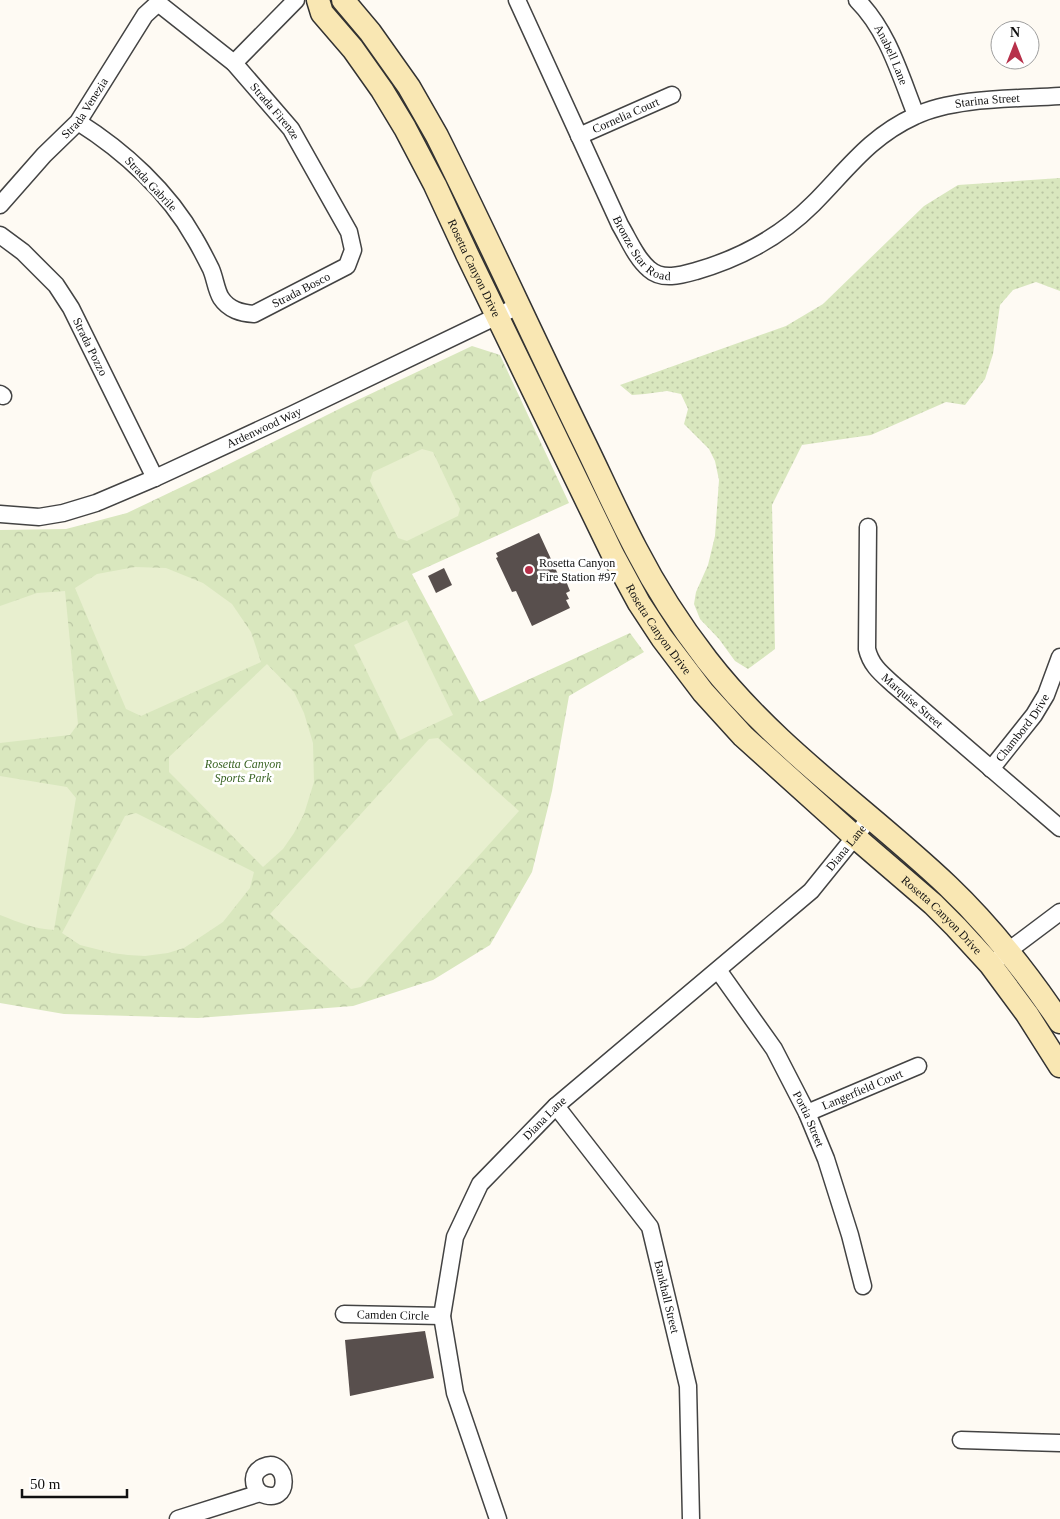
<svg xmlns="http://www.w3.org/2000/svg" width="1060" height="1519" font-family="'Times New Roman',serif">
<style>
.grass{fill:url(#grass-dots)}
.park{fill:url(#park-crowns)}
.pitch{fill:#e8efcf}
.building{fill:#584f4d}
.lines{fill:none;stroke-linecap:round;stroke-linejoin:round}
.street-casing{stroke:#434343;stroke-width:19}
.secondary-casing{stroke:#323232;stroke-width:25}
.street{stroke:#fff;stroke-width:16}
.secondary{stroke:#f9e7b3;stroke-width:22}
.poi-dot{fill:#b7304a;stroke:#fff;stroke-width:2}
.labels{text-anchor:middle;stroke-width:5;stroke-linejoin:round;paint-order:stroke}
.street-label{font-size:12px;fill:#101010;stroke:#fff}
.poi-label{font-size:12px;fill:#101010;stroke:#fff;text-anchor:start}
.park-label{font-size:12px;font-style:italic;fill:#3a6424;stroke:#fff}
</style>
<defs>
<pattern id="grass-dots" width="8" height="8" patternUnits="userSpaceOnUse" patternTransform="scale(1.25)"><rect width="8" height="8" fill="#d9e7be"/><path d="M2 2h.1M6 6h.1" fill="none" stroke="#b9c5a2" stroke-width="1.8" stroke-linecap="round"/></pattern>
<pattern id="park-crowns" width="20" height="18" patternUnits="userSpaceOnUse" patternTransform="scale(1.25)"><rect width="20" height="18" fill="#d9e7be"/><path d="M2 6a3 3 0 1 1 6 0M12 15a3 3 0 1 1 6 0" fill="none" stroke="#b9c5a2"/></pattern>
</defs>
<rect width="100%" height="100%" fill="#fefaf3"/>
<path class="grass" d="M1060,178V291L1036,282L1013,290L1000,305L993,354L985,379L965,405L946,402L871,435L802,445L772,505L775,649L748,669L735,661L719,639L700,619L694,604L696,592L708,565L715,536L719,480L715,461L709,449L684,424L688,409L681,394L667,391L645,394L632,395L620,385L786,326L823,304L924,206L958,185Z"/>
<path class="park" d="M472,346L500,355L569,503L412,574L480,702L630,633L644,652L569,696L552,791L532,872L490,945L433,980L353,1006L198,1018L64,1014L0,1003V530L66,529L127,513L217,470L347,405Z"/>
<g class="pitch">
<path d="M422,449L433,452L460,509L458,516L407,541L398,538L370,481L373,472Z"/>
<path d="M135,567L166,568L203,583L232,604L251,632L261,662L141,716L126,709L75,588L97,574Z"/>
<path d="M65,591L78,724L70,735L0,743V606L37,593Z"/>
<path d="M407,620L453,715L400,740L354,645Z"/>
<path d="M267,664L294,692L304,713L313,743L314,782L304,814L294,833L283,849L263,867L169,772V757Z"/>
<path d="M438,738L519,811L361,987L351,989L270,914L429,739Z"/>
<path d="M0,776L67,787L76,798L54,930C34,929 18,922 0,915Z"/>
<path d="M136,813L254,872L250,888L223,922L184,948L168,953L145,956L128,955L112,953L80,945L62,933L125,816Z"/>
</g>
<g class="building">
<path d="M539,533L562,583L566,581L570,591L566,593L569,599L566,600L570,608L532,626L516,591L512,592L496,558L498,557L496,553Z"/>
<path d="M444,568L452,585L436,593L428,576Z"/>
<path d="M425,1331L434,1378L350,1396L345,1340Z"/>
</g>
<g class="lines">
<defs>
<g id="street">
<path id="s1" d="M517,0L620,225C629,240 636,258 649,269C662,281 682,275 696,271C741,258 779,238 813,204C847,170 869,137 915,116C954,97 1017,99 1060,96"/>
<path id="s2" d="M857,0C888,31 900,75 916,115"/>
<path d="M234,63L296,0"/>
<path id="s3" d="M579,136L672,95"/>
<path id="s4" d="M0,205L44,155L78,122L145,15L158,3L234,63L291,129L349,232L353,250L347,266L254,314C241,313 229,310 221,298C216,290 215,278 211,269C206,259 201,249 195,239C168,191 124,151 78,122"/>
<path id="s5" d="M0,235L23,252L56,285L71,308L155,478"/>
<path d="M0,394L3,396"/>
<path id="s6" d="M0,514L39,517L63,513L96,503L155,478L291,415L518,306"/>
<path id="s7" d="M868,527L867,649C871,666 882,674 894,685L1060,828"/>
<path id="s8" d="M991,769L1034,715L1046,695L1060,657"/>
<path d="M1000,957L1060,912"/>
<path id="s9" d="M718,970L774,1049L807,1113L826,1159L850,1235L863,1286"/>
<path id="s10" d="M556,1106L650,1227L688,1386L691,1519"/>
<path id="s11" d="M807,1113L918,1066"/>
<path id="s12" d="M344,1314L442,1316"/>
<path d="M961,1440L1060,1443"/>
<path d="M178,1519L260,1493C293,1509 289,1455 263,1467C251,1473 252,1485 260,1493"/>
<path id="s13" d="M498,1519L455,1393L442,1316L455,1237L480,1184L556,1106L811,891L870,818"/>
</g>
<g id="secondary">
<path id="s14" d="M318,0L322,13L353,49L382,90L405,128L435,185L467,254L613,555L639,603L662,638L703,692L743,736L855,837L933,904L956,927L990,964L1027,1014L1060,1066"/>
<path d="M343,0L370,32L409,87L437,136C488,238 535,342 585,444C602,479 618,515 636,549C656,588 680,625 707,660C775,748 868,810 948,886C991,927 1027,973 1060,1022"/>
</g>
</defs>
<use href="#street" class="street-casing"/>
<use href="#secondary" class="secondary-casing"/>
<use href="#street" class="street"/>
<use href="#secondary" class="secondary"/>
</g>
<circle class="poi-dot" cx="529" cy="570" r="5"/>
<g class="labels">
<g class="street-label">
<text dy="4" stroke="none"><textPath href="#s2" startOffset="65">Anabell Lane</textPath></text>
<text dy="4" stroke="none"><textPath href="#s1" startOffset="696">Starina Street</textPath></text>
<text dy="4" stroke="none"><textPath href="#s4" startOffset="129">Strada Venezia</textPath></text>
<text dy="4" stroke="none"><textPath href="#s4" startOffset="418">Strada Firenze</textPath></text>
<text dy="4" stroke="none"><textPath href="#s3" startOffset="51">Cornelia Court</textPath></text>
<text transform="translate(151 184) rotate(47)" y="4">Strada Gabrile</text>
<text dy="4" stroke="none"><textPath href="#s1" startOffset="281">Bronze Star Road</textPath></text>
<text dy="4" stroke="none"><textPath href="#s14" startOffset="312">Rosetta Canyon Drive</textPath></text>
<text transform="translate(301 290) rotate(-27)" y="4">Strada Bosco</text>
<text dy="4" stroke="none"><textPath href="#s5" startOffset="146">Strada Pozzo</textPath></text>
<text dy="4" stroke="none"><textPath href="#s6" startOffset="282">Ardenwood Way</textPath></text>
<text dy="4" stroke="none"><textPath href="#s14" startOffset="718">Rosetta Canyon Drive</textPath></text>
<text dy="4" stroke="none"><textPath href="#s7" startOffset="192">Marquise Street</textPath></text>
<text dy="4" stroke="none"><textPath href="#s8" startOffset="52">Chambord Drive</textPath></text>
<text dy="4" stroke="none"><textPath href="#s13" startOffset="848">Diana Lane</textPath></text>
<text dy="4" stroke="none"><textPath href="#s14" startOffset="1122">Rosetta Canyon Drive</textPath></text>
<text dy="4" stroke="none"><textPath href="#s11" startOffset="60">Langerfield Court</textPath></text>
<text dy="4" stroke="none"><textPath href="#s13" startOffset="442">Diana Lane</textPath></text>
<text dy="4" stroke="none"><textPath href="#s9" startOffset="175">Portia Street</textPath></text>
<text dy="4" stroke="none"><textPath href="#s10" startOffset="225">Bankhall Street</textPath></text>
<text dy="4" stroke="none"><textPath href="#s12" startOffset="49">Camden Circle</textPath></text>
</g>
<g class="poi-label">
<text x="539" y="567">Rosetta Canyon<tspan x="539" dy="14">Fire Station #97</tspan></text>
</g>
<g class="park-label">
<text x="243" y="768">Rosetta Canyon<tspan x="243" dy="14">Sports Park</tspan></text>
</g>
</g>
<g transform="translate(1015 45)"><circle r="24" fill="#ffffff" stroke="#9f9f9f"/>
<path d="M0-4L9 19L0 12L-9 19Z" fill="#b7304a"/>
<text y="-8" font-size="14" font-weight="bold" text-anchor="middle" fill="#101010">N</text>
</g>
<path d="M22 1489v8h105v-8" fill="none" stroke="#101010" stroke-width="2.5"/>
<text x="30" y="1489" font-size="15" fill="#101010" stroke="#ffffff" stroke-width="4" paint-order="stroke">50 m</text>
</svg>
